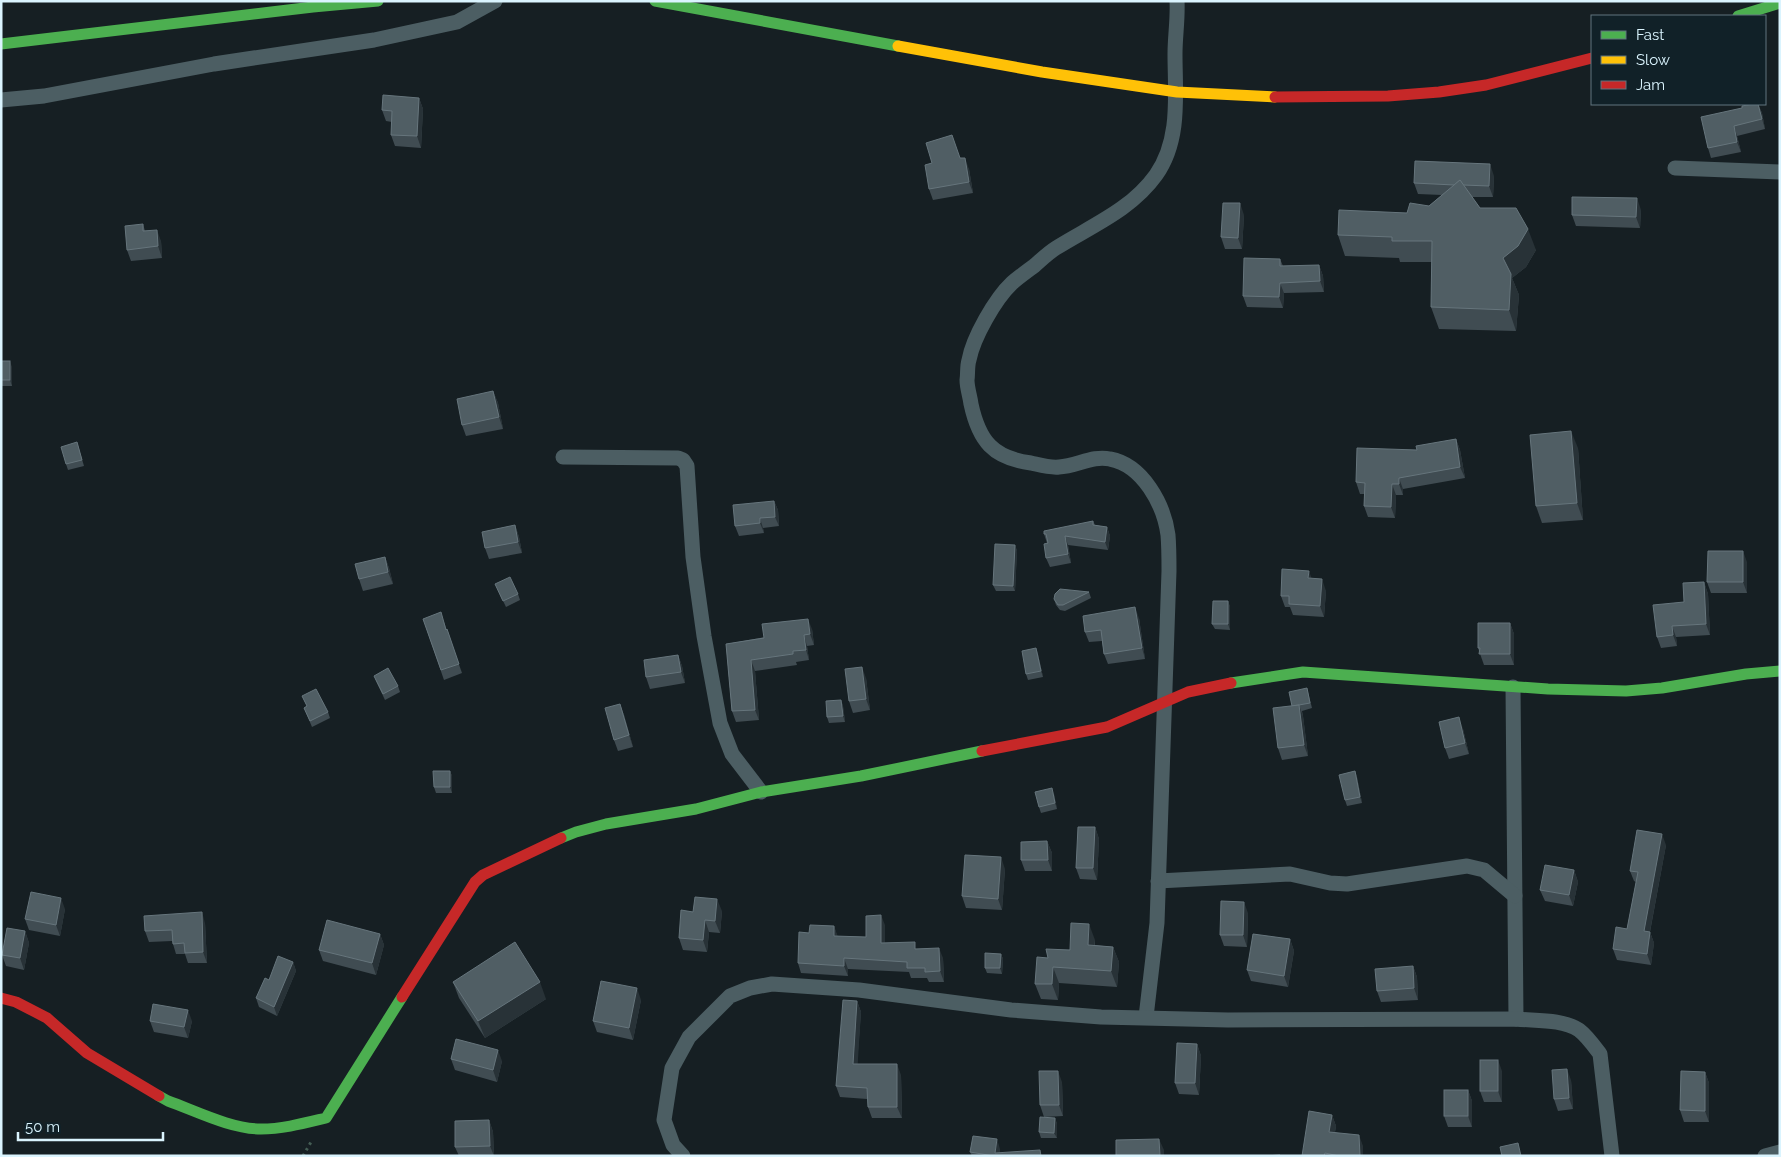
<svg xmlns="http://www.w3.org/2000/svg" width="1781" height="1157" font-family="Raleway,sans-serif">
<style>
.lines{fill:none;stroke-linecap:round;stroke-linejoin:round}
.path{stroke:#445d54;stroke-width:3;stroke-dasharray:2.5 4;stroke-linecap:butt}
.street{stroke:#4c5e63;stroke-width:15}
.fast{stroke:#4caf50;stroke-width:11}
.slow{stroke:#ffc107;stroke-width:11}
.jam{stroke:#c62828;stroke-width:11}
.wall{fill:#404c52}
.shaded-wall{fill:#283237}
.building{fill:#505e64;stroke:#66757c}
</style>
<rect width="100%" height="100%" fill="#161f23"/>
<g class="lines">
<path class="path" d="M303,1156L311,1142"/>
<g class="street">
<path d="M1,100L44,96L214,64L374,40L457,22L495,1"/>
<path d="M1675,168L1780,172"/>
<path d="M563,457L678,458L683,460L687,466L693,557L704,636L720,723L732,754L761,792"/>
<path d="M1513,687L1516,1019"/>
<path d="M1158,881L1290,874L1330,883L1347,884L1467,866L1484,870L1515,896"/>
<path d="M1146,1017L1157,923L1169,571C1169,559 1169,547 1168,535C1164,505 1143,465 1110,459C1093,455 1077,466 1059,467C1050,468 1040,465 1031,463C993,458 979,441 971,404C970,396 967,388 967,380C968,374 967,366 969,360C973,338 995,299 1012,283C1019,277 1026,272 1034,266C1041,260 1048,253 1056,248C1091,226 1131,210 1156,175C1181,140 1175,94 1175,54C1175,36 1178,19 1177,1"/>
<path d="M683,1156L673,1145L664,1120L672,1068L689,1037L730,996L750,988L772,984L859,990L1011,1010L1101,1017L1228,1020L1516,1019C1536,1021 1562,1019 1579,1030C1587,1036 1594,1046 1600,1054L1612,1156"/>
<path d="M1765,1156L1780,1152"/>
</g>
<g class="fast">
<path d="M655,1L898,46"/>
<path d="M1738,16L1780,3"/>
<path d="M1,44L313,7L378,1"/>
<path d="M1231,683L1303,672L1548,689L1626,691L1662,688L1746,674L1780,671"/>
<path d="M561,838L576,832L606,824L696,809L761,792L861,776L982,751"/>
<path d="M159,1096L168,1101C196,1111 231,1129 261,1129C283,1129 305,1123 326,1118L402,997"/>
</g>
<path class="slow" d="M898,46L1042,72L1177,92L1275,97"/>
<g class="jam">
<path d="M1275,97L1388,96L1439,92L1486,85L1592,58"/>
<path d="M982,751L1107,727L1188,692L1231,683"/>
<path d="M402,997L475,882L483,875L561,838"/>
<path d="M1,998L16,1002L47,1018L87,1053L159,1096"/>
</g>
</g>
<g class="wall">
<path d="M419,98L423,109L421,148L395,146L391,135L392,122L386,121L382,110Z"/>
<path d="M1758,104L1762,113L1765,129L1737,136L1741,152L1711,158L1708,148L1742,108Z"/>
<path d="M960,158L969,169L973,193L933,200L929,189Z"/>
<path d="M1494,176L1493,197H1472L1480,208L1536,250L1526,267L1512,278L1519,295L1516,331L1439,329L1431,307L1432,262H1400L1399,258L1345,256L1338,235L1429,206L1442,195L1418,194L1414,183Z"/>
<path d="M1641,210L1640,228L1576,226L1572,215Z"/>
<path d="M1244,215L1242,249H1225L1221,237Z"/>
<path d="M143,224L145,231L161,241L162,258L131,261L127,250Z"/>
<path d="M1280,259L1283,266L1319,265L1323,276L1324,292L1284,293L1283,308L1247,307L1243,296Z"/>
<path d="M1,361L12,367V386H1Z"/>
<path d="M493,391L498,403L503,429L466,436L462,425Z"/>
<path d="M1456,439L1460,450L1465,478L1403,489V495H1396L1395,518L1368,517L1364,506V494H1360L1356,482L1417,450Z"/>
<path d="M77,442L84,466L68,470L66,464Z"/>
<path d="M1578,448L1583,520L1542,523L1536,506Z"/>
<path d="M774,501L778,510L779,526L763,528L764,533L739,536L735,526Z"/>
<path d="M1093,521L1095,525L1107,527L1110,536L1108,550L1068,545L1071,563L1050,567L1046,558L1047,543L1044,534Z"/>
<path d="M515,525L519,537L522,553L489,559L485,548Z"/>
<path d="M1015,545L1017,551L1015,591H996L993,585Z"/>
<path d="M385,557L389,568L393,584L363,591L359,579Z"/>
<path d="M1747,562V593H1711L1707,582Z"/>
<path d="M1312,579L1326,591L1324,617L1293,615L1290,607H1285L1281,596Z"/>
<path d="M1704,582L1708,594L1710,635L1676,637L1677,646L1661,648L1657,637L1684,602Z"/>
<path d="M495,584L518,594L520,600L506,607Z"/>
<path d="M1089,592L1091,598L1065,611L1060,610L1056,605L1054,599Z"/>
<path d="M1228,601L1230,607V630L1215,629L1212,624Z"/>
<path d="M1139,618L1145,659L1108,664L1104,654L1102,641L1089,642L1085,632Z"/>
<path d="M423,619L444,622L462,673L444,680Z"/>
<path d="M1510,623L1514,634V665H1484L1478,648Z"/>
<path d="M812,629L814,645L807,646L809,660L796,662L797,665L755,671L759,720L736,722L732,711L726,644Z"/>
<path d="M1036,648L1038,654L1043,677L1028,680L1026,674Z"/>
<path d="M678,655L682,666L685,683L650,689L646,677Z"/>
<path d="M374,676L398,686L400,692L385,700L376,681Z"/>
<path d="M866,678L870,710L853,713L849,701Z"/>
<path d="M1307,688L1312,708L1302,711L1303,716L1308,756L1282,760L1278,748L1292,706Z"/>
<path d="M302,696L328,712L330,718L312,727L304,708L307,706Z"/>
<path d="M841,700L843,706L845,722L829,723L827,717Z"/>
<path d="M620,704L624,715L633,747L618,751L614,740Z"/>
<path d="M1463,729L1469,754L1449,759L1445,748Z"/>
<path d="M450,771L452,776V793H436L434,787Z"/>
<path d="M1355,771L1357,777L1362,803L1347,806L1345,800Z"/>
<path d="M1054,794L1057,809L1041,813L1039,807Z"/>
<path d="M1095,827L1099,839L1097,880L1080,879L1076,868Z"/>
<path d="M1047,841L1052,853V871H1025L1021,860Z"/>
<path d="M1666,845L1650,932L1654,943L1651,965L1617,960L1613,949L1627,929L1636,882L1634,881L1630,871Z"/>
<path d="M1005,869L1002,910L966,908L962,896Z"/>
<path d="M1574,870L1578,882L1573,906L1545,901L1540,890Z"/>
<path d="M65,909L60,936L29,930L25,919Z"/>
<path d="M722,911L720,933L709,932L707,952L683,950L679,938L693,912Z"/>
<path d="M1248,913L1247,947L1224,946L1220,935Z"/>
<path d="M205,923L207,963H188L185,954H176L173,944L172,941L149,942L145,931Z"/>
<path d="M885,925V943L917,949L943,958L944,982H929L927,978H911L909,972L848,969V976L801,973L798,963L809,933L834,926L837,936L866,937Z"/>
<path d="M25,931L29,943L24,970L6,966L2,955Z"/>
<path d="M380,934L384,945L376,975L323,961L319,950Z"/>
<path d="M1290,939L1294,951L1288,987L1251,981L1247,970Z"/>
<path d="M1095,940V945L1113,947L1119,962L1117,987L1059,983L1058,1000L1041,999L1035,984L1048,958Z"/>
<path d="M1001,954L1003,959L1002,974L987,973L985,968Z"/>
<path d="M293,962L296,971L277,1016L259,1007L256,998L269,980Z"/>
<path d="M1413,966L1417,977L1418,1000L1381,1002L1377,991Z"/>
<path d="M453,982L546,999L485,1038L459,998Z"/>
<path d="M641,1000L633,1040L597,1032L593,1021Z"/>
<path d="M857,1001L861,1012L857,1064L901,1075L902,1118H872L868,1107L867,1099L840,1097L836,1086Z"/>
<path d="M150,1021H192L188,1038L154,1032Z"/>
<path d="M1197,1044L1201,1056L1199,1095L1179,1094L1175,1083Z"/>
<path d="M451,1059L502,1061L497,1082L455,1070Z"/>
<path d="M1502,1071V1102H1484L1480,1091Z"/>
<path d="M1705,1072L1709,1083V1122H1684L1680,1110Z"/>
<path d="M1571,1080L1573,1109L1558,1111L1554,1099Z"/>
<path d="M1062,1082L1063,1116L1044,1117L1040,1105Z"/>
<path d="M1468,1090L1472,1101V1127H1448L1444,1116Z"/>
<path d="M1332,1115L1336,1126L1335,1132L1363,1146V1156H1302Z"/>
<path d="M1055,1118L1057,1124V1138H1041L1039,1132Z"/>
<path d="M489,1120L493,1132L494,1156H459L455,1147Z"/>
<path d="M1000,1149V1153L1043,1156H972L970,1152Z"/>
</g>
<g class="shaded-wall">
<path d="M419,98L423,109L421,148L417,136Z"/>
<path d="M1758,104L1762,113L1765,129L1762,119Z"/>
<path d="M1734,126L1737,136L1741,152L1737,142Z"/>
<path d="M965,158L969,169L973,193L969,182Z"/>
<path d="M1490,164L1494,176L1493,197L1489,186Z"/>
<path d="M1637,198L1641,210L1640,228L1636,217Z"/>
<path d="M1240,203L1244,215L1242,249L1238,238Z"/>
<path d="M1528,229L1536,250L1526,267L1512,278L1519,295L1516,331L1509,310L1503,258Z"/>
<path d="M157,230L161,241L162,258L158,246Z"/>
<path d="M1319,265L1323,276L1324,292L1320,281Z"/>
<path d="M1280,283L1284,293L1283,308L1279,297Z"/>
<path d="M10,361L12,367V386L10,380Z"/>
<path d="M493,391L498,403L503,429L499,417Z"/>
<path d="M1571,431L1578,448L1583,520L1577,503Z"/>
<path d="M1456,439L1460,450L1465,478L1460,467Z"/>
<path d="M1399,478L1403,489V495L1399,484Z"/>
<path d="M1392,484L1396,495L1395,518L1391,507Z"/>
<path d="M774,501L778,510L779,526L775,517Z"/>
<path d="M760,518L763,528L764,533L760,523Z"/>
<path d="M515,525L519,537L522,553L518,542Z"/>
<path d="M1107,527L1110,536L1108,550L1105,542Z"/>
<path d="M1065,536L1068,545L1071,563L1068,554Z"/>
<path d="M1015,545L1017,551L1015,591L1013,586Z"/>
<path d="M1743,551L1747,562V593L1743,582Z"/>
<path d="M385,557L389,568L393,584L388,572Z"/>
<path d="M1309,571L1313,582L1308,578Z"/>
<path d="M1322,579L1326,591L1324,617L1320,606Z"/>
<path d="M1704,582L1708,594L1710,635L1706,624Z"/>
<path d="M1228,601L1230,607V630L1228,624Z"/>
<path d="M1135,607L1139,618L1145,659L1142,648Z"/>
<path d="M808,619L812,629L814,645L810,634Z"/>
<path d="M1510,623L1514,634V665L1510,654Z"/>
<path d="M1672,626L1676,637L1677,646L1673,635Z"/>
<path d="M804,635L807,646L809,660L806,650Z"/>
<path d="M1036,648L1038,654L1043,677L1041,671Z"/>
<path d="M678,655L682,666L685,683L681,672Z"/>
<path d="M751,660L755,671L759,720L755,710Z"/>
<path d="M862,667L866,678L870,710L866,699Z"/>
<path d="M841,700L843,706L845,722L843,716Z"/>
<path d="M620,704L624,715L633,747L629,735Z"/>
<path d="M1299,705L1303,716L1308,756L1304,745Z"/>
<path d="M1459,717L1463,729L1469,754L1465,743Z"/>
<path d="M450,771L452,776V793L450,787Z"/>
<path d="M1355,771L1357,777L1362,803L1360,797Z"/>
<path d="M1052,788L1054,794L1057,809L1055,803Z"/>
<path d="M1095,827L1099,839L1097,880L1093,868Z"/>
<path d="M1662,834L1666,845L1648,942L1644,931Z"/>
<path d="M1047,841L1052,853V871L1048,860Z"/>
<path d="M1001,857L1005,869L1002,910L998,899Z"/>
<path d="M1574,870L1578,882L1573,906L1569,895Z"/>
<path d="M61,898L65,909L60,936L56,925Z"/>
<path d="M717,899L722,911L720,933L715,921Z"/>
<path d="M1244,902L1248,913L1247,947L1243,935Z"/>
<path d="M202,912L205,923L207,963L203,952Z"/>
<path d="M881,915L885,925V954L881,943Z"/>
<path d="M705,920L709,932L707,952L703,940Z"/>
<path d="M1089,924L1095,940L1093,961L1088,945Z"/>
<path d="M834,926L838,937L834,936Z"/>
<path d="M25,931L29,943L24,970L20,958Z"/>
<path d="M1650,932L1654,943L1651,965L1647,954Z"/>
<path d="M380,934L384,945L376,975L372,963Z"/>
<path d="M1290,939L1294,951L1288,987L1284,976Z"/>
<path d="M1113,947L1119,962L1117,987L1111,971Z"/>
<path d="M939,948L943,958L944,982L940,971Z"/>
<path d="M1001,954L1003,959L1002,974L1000,968Z"/>
<path d="M844,958L848,969V976L844,966Z"/>
<path d="M293,962L296,971L277,1016L274,1007Z"/>
<path d="M1413,966L1417,977L1418,1000L1414,988Z"/>
<path d="M1053,967L1059,983L1058,1000L1052,984Z"/>
<path d="M540,982L546,999L485,1038L478,1021Z"/>
<path d="M637,988L641,1000L633,1040L629,1028Z"/>
<path d="M857,1001L861,1012L857,1075L853,1064Z"/>
<path d="M188,1010L192,1021L188,1038L184,1027Z"/>
<path d="M1197,1044L1201,1056L1199,1095L1195,1083Z"/>
<path d="M498,1050L502,1061L497,1082L493,1070Z"/>
<path d="M1498,1060L1502,1071V1102L1498,1091Z"/>
<path d="M897,1064L901,1075L902,1118L897,1107Z"/>
<path d="M1567,1069L1571,1080L1573,1109L1569,1098Z"/>
<path d="M1058,1071L1062,1082L1063,1116L1059,1105Z"/>
<path d="M1705,1072L1709,1083V1122L1705,1111Z"/>
<path d="M1468,1090L1472,1101V1127L1468,1116Z"/>
<path d="M1332,1115L1336,1126L1333,1143L1329,1132Z"/>
<path d="M1055,1118L1057,1124V1138L1054,1133Z"/>
<path d="M489,1120L493,1132L494,1156L490,1146Z"/>
<path d="M1359,1135L1363,1146V1156H1360Z"/>
<path d="M997,1139L1000,1149V1156L995,1153Z"/>
<path d="M1159,1139L1164,1150V1156H1160Z"/>
</g>
<g class="building">
<path d="M383,95L419,98L417,136L391,135L392,111L382,110Z"/>
<path d="M1753,104H1758L1762,119L1734,126L1737,142L1708,148L1701,117L1742,108V106Z"/>
<path d="M952,135L960,158H965L969,182L929,189L925,165L932,163L926,143Z"/>
<path d="M1415,161L1490,164L1489,186L1463,185L1460,180L1454,185L1414,183Z"/>
<path d="M1460,180L1480,208H1516L1528,229L1518,246L1503,258L1511,274L1509,310L1431,307L1432,241H1392V237L1338,235L1339,210L1407,213L1410,203L1429,206Z"/>
<path d="M1572,197L1637,198L1636,217L1572,215Z"/>
<path d="M1223,203H1240L1238,238L1221,237Z"/>
<path d="M143,224V231L157,230L158,246L127,250L125,226Z"/>
<path d="M1244,258L1280,259V266L1319,265L1320,281L1280,283L1279,297L1243,296Z"/>
<rect x="1" y="361" width="9" height="19"/>
<path d="M493,391L499,417L462,425L457,399Z"/>
<path d="M1571,431L1577,503L1536,506L1530,435Z"/>
<path d="M1456,439L1460,467L1399,478V484H1392L1391,507L1364,506L1365,483L1356,482L1357,448L1417,450L1416,446Z"/>
<path d="M77,442L82,460L66,464L61,447Z"/>
<path d="M774,501L775,517L760,518V523L735,526L733,505Z"/>
<path d="M1093,521V525L1107,527L1105,542L1065,536L1068,554L1046,558L1044,544L1048,543L1046,534H1044V531Z"/>
<path d="M515,525L518,542L485,548L482,532Z"/>
<path d="M995,544L1015,545L1013,586L993,585Z"/>
<path d="M1708,551H1743V582H1707Z"/>
<path d="M385,557L388,572L359,579L355,564Z"/>
<path d="M1282,569L1309,571L1308,578L1322,579L1320,606L1289,604V596H1281Z"/>
<path d="M510,577L518,594L503,601L495,584Z"/>
<path d="M1704,582L1706,624L1672,626L1673,635L1657,637L1653,605L1684,602L1683,583Z"/>
<path d="M1060,589L1089,592L1063,605H1058L1054,599L1055,594Z"/>
<path d="M1213,601H1228V624H1212Z"/>
<path d="M1135,607L1142,648L1104,654L1101,630L1085,632L1083,616Z"/>
<path d="M441,612L446,630L447,629L459,664L441,670L423,619Z"/>
<path d="M808,619L810,634L804,635L806,650L793,651V654L751,660L755,710L732,711L726,644L764,638L762,624Z"/>
<path d="M1478,623H1510V654H1479L1480,648H1478Z"/>
<path d="M1036,648L1041,671L1026,674L1022,651Z"/>
<path d="M678,655L681,672L646,677L644,660Z"/>
<path d="M862,667L866,699L849,701L845,669Z"/>
<path d="M388,668L398,686L383,694L374,676Z"/>
<path d="M1307,688L1310,703L1299,705L1292,706L1289,692Z"/>
<path d="M316,689L328,712L310,721L304,708L307,706L302,696Z"/>
<path d="M841,700L843,716L827,717L826,701Z"/>
<path d="M620,704L629,735L614,740L605,708Z"/>
<path d="M1299,705L1304,745L1278,748L1273,708Z"/>
<path d="M1459,717L1465,743L1445,748L1439,722Z"/>
<path d="M433,771H450V787H434Z"/>
<path d="M1355,771L1360,797L1345,800L1339,775Z"/>
<path d="M1052,788L1055,803L1039,807L1035,792Z"/>
<path d="M1078,827H1095L1093,868H1076Z"/>
<path d="M1637,830L1662,834L1644,931L1650,932L1647,954L1613,949L1616,927L1627,929L1638,872L1630,871Z"/>
<path d="M1047,841L1048,860H1021V842Z"/>
<path d="M965,855L1001,857L998,899L962,896Z"/>
<path d="M1545,865L1574,870L1569,895L1540,890Z"/>
<path d="M31,892L61,898L56,925L25,919Z"/>
<path d="M695,897L717,899L715,921L705,920L703,940L679,938L681,910L693,912Z"/>
<path d="M1221,901L1244,902L1243,935H1220Z"/>
<path d="M202,912L203,952L185,953L184,943L173,944L172,930L145,931L144,916Z"/>
<path d="M881,915V943L915,942V949L939,948L940,971L925,972V968H907V962L844,958V966L798,963L799,932L809,933L810,925L834,926V936L866,937V916Z"/>
<path d="M327,920L380,934L372,963L319,950Z"/>
<path d="M1071,923L1089,924L1088,945L1113,947L1111,971L1053,967L1052,984H1035L1037,957L1048,958L1046,949L1070,950Z"/>
<path d="M7,928L25,931L20,958L2,955Z"/>
<path d="M1253,934L1290,939L1284,976L1247,970Z"/>
<path d="M515,942L540,982L478,1021L453,982Z"/>
<path d="M985,953L1001,954L1000,968H985Z"/>
<path d="M278,956L293,962L274,1007L256,998L265,978L269,980Z"/>
<path d="M1413,966L1414,988L1377,991L1375,969Z"/>
<path d="M601,981L637,988L629,1028L593,1021Z"/>
<path d="M843,1000L857,1001L853,1064H897V1107H868L867,1088L836,1086Z"/>
<path d="M153,1004L188,1010L184,1027L150,1021Z"/>
<path d="M456,1039L498,1050L493,1070L451,1059Z"/>
<path d="M1177,1043L1197,1044L1195,1083H1175Z"/>
<rect x="1480" y="1060" width="18" height="31"/>
<path d="M1567,1069L1569,1098L1554,1099L1552,1070Z"/>
<path d="M1039,1071H1058L1059,1105H1040Z"/>
<path d="M1681,1071L1705,1072V1111L1680,1110Z"/>
<rect x="1444" y="1090" width="24" height="26"/>
<path d="M1309,1111L1332,1115L1329,1132L1359,1135L1360,1156H1339L1325,1153L1324,1156H1302Z"/>
<path d="M1040,1117L1055,1118L1054,1133L1039,1132Z"/>
<path d="M489,1120L490,1146L455,1147V1121Z"/>
<path d="M973,1136L997,1139L995,1153L1040,1150L1041,1156H994L970,1152Z"/>
<path d="M1159,1139L1160,1156H1116V1140Z"/>
<path d="M1518,1143L1521,1156H1502L1500,1147Z"/>
<path d="M1280,1155V1156H1265Z"/>
</g>
<rect width="1781" height="1157" fill="none" stroke="#daf4fe" stroke-width="5"/>
<rect x="1591" y="15" width="175" height="90" fill="#112128" stroke="#61757e"/>
<rect x="1601" y="31" width="25" height="8" fill="#4caf50" stroke="#61757e"/>
<text x="1636" y="40" font-size="15" fill="#daf4fe">Fast</text>
<rect x="1601" y="56" width="25" height="8" fill="#ffc107" stroke="#61757e"/>
<text x="1636" y="65" font-size="15" fill="#daf4fe">Slow</text>
<rect x="1601" y="81" width="25" height="8" fill="#c62828" stroke="#61757e"/>
<text x="1636" y="90" font-size="15" fill="#daf4fe">Jam</text>
<path d="M18 1132v8h145v-8" fill="none" stroke="#daf4fe" stroke-width="2.5"/>
<text x="25" y="1132" font-size="15" fill="#daf4fe" stroke="#112128" stroke-width="4" paint-order="stroke">50 m</text>
</svg>
